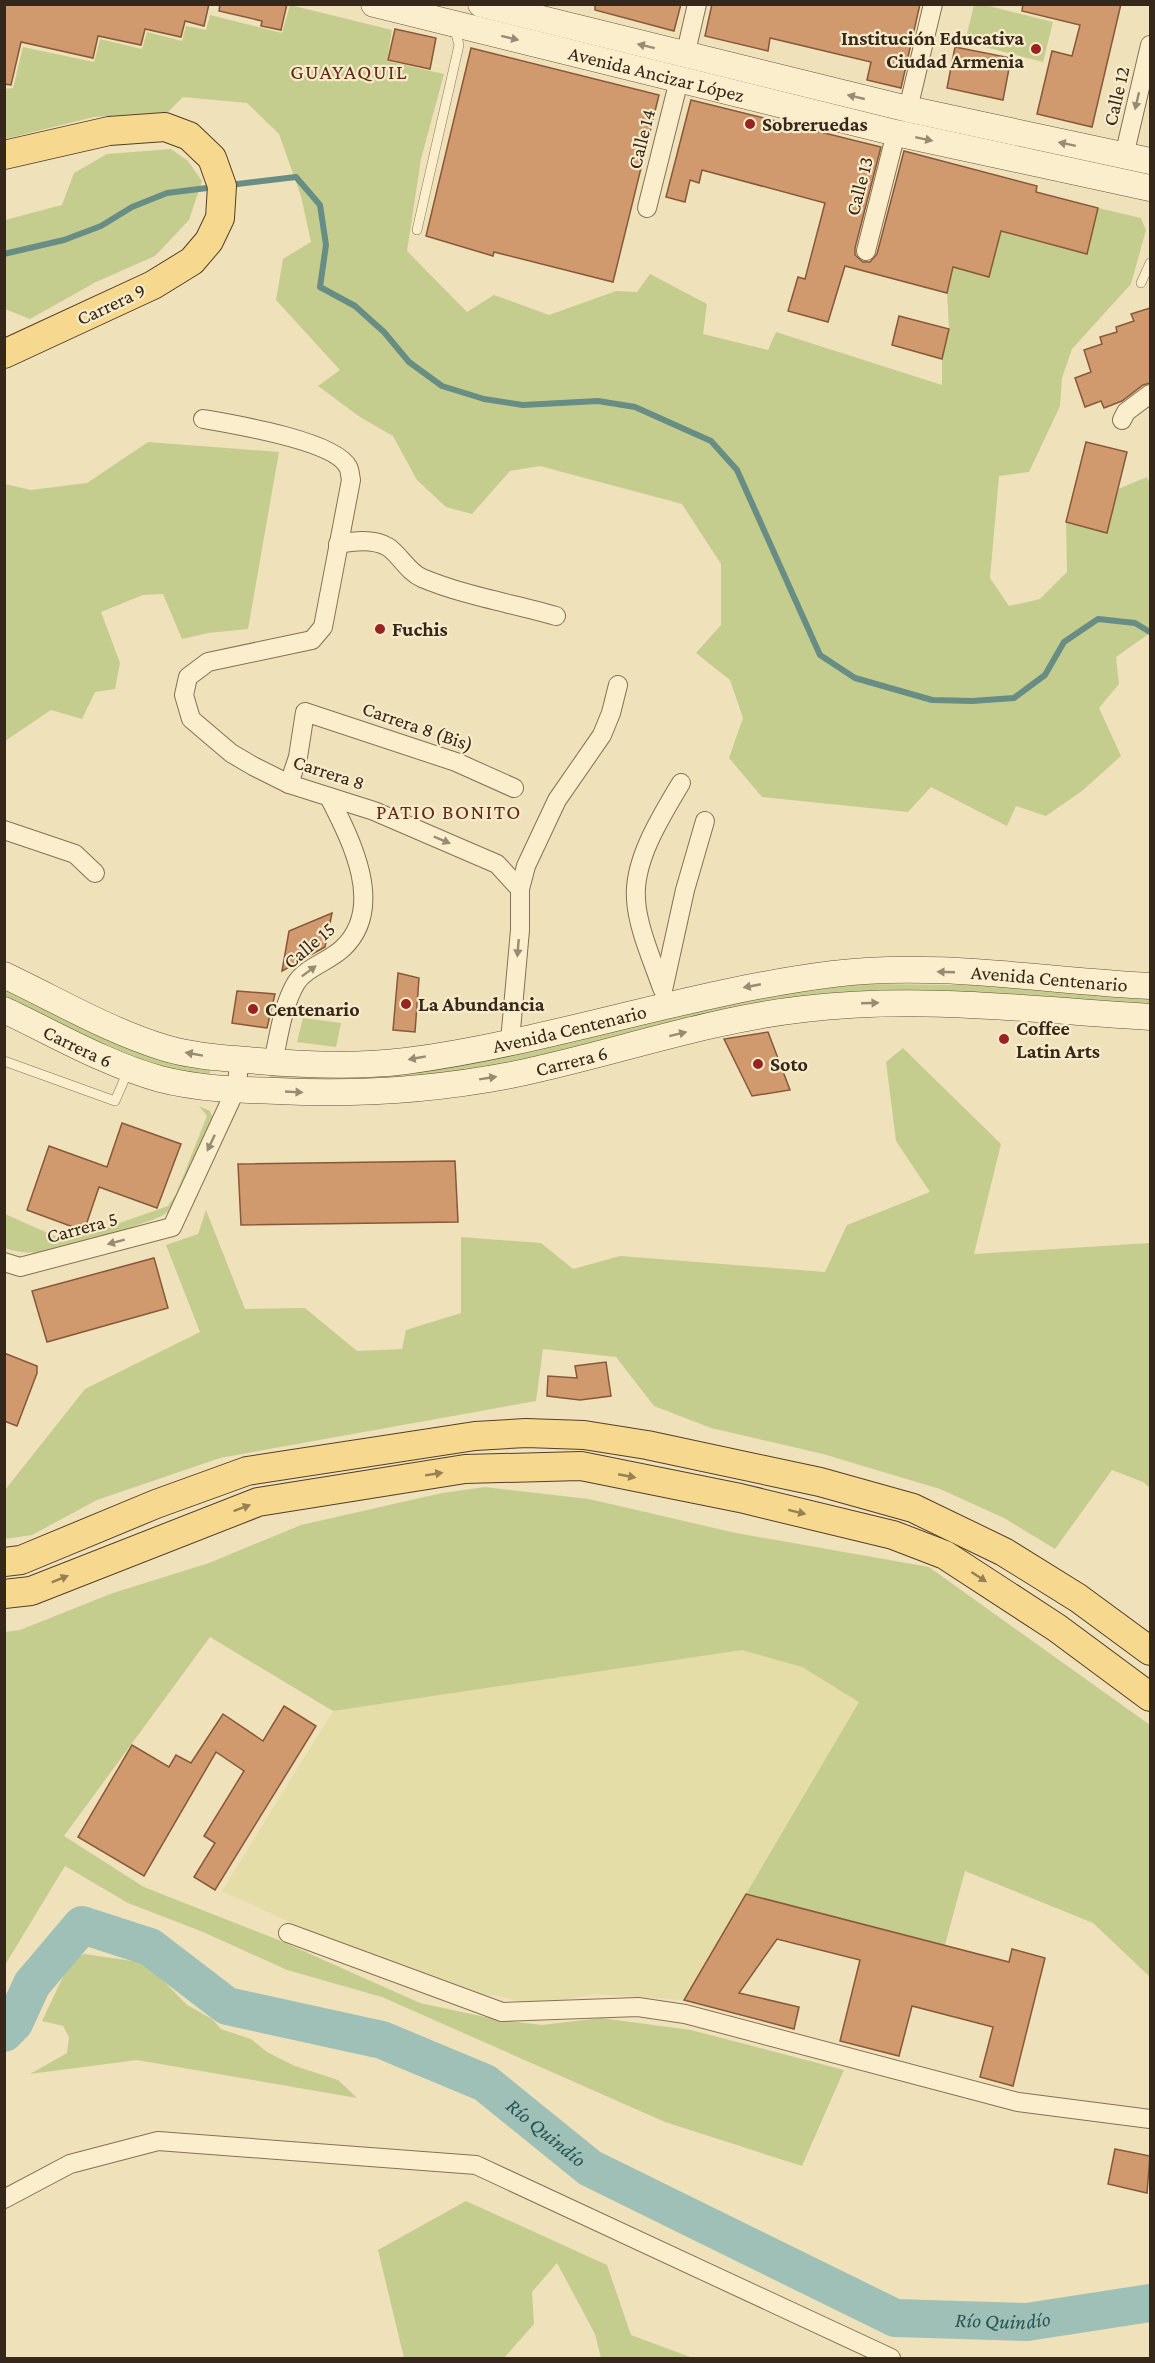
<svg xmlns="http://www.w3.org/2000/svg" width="1155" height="2363" font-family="'Crimson Pro',serif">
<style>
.farmland{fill:#e5dda7}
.green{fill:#c5cd8e}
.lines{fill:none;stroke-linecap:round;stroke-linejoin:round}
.stream{stroke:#678d84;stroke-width:6}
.river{stroke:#9fc0b7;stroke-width:38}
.building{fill:#d0996e;stroke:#875939;stroke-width:1.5}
.lane-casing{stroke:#877054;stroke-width:10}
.street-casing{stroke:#877054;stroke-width:20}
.secondary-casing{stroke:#685137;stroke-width:27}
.primary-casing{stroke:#543e29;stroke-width:30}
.lane{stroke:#faeecd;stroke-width:9}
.street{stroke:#faeecd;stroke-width:18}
.secondary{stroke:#faeecd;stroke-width:26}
.primary{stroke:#f6d88e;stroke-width:28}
.oneway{fill:#988b74}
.oneway2{fill:#968054}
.poi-dot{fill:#982321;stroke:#f7ebca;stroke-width:2}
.labels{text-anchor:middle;stroke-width:4.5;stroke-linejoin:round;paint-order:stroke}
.poi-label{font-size:20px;font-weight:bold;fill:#35281a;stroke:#f7ebca;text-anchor:start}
.street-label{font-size:20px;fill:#35281a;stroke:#f7ebca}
.neighbourhood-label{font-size:21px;letter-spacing:1.5px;fill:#632917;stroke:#f7ebca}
.water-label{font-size:21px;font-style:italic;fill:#285654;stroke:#f7ebca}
</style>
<rect width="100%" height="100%" fill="#efe1ba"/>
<path class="farmland" d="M742,1650L802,1667L860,1702L684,2000L594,1994L538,2006L498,1996L456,1993L318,1935L222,1891L333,1711Z"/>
<g class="green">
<path d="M290,5L392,30L387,61L444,74L421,159L407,251L467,312L494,295L549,315L616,291L637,292L650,274L707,304L703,334L768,350L776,332L942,385V359L949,329L947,293L954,267L989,276L1001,228L1086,254L1098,208L1141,218L1146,230L1131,284L1072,349L1062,378L1060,406L1029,472L999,476L990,578L1009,606L1040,599L1067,572L1066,522L1107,532L1118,489L1147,477L1150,484V633L1116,657L1119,684L1099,708L1121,756L1082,791L1046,816L1016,806L1007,826L931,787L908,812L762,797L729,758L743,718L730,680L696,653L721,625V564L682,504L540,466L510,471L472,514L446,507L417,480L393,436L360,417L318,386L340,370L276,300L283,259L311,242L301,196L279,134L247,103L183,97L168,112L94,117L5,139L4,89L13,88L23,47L94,62L100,39L142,49L147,32L182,41L186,26L206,30L210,15L282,33Z"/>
<path d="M974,5H985L1053,22L1043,62L965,42Z"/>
<path d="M171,149L188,161L202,181L189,220L155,256L96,282L30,319L5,309V220L62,205L74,173L107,154Z"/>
<path d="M148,442L279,452L248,629L208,633L182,639L163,594L143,595L101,612L120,663L115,689L95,692L82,719L51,710L5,741V484L31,490L87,483Z"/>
<path d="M861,984L972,985L1150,998V1006L971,992L550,1054L465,1072L407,1080H270V1072L684,1014L780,993Z"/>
<path d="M4,989L211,1068L209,1077L146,1062L73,1033L5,999Z"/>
<path d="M303,1018L341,1023L336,1047L297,1042Z"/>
<path d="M903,1048L1001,1144L974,1254L1150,1243V1488L1143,1482L1112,1470L1055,1549L1004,1518L940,1489L823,1454L711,1428L654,1406L616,1357L543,1349L536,1401L220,1458L97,1500L32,1535L5,1539V1490L85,1389L200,1332L166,1245L198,1234L206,1210L245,1309L305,1308L357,1351L402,1349L406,1330L461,1313V1237L541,1243L573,1269L620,1256L825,1272L847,1225L930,1192L896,1141L886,1062Z"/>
<path d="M199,1106L210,1111L213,1118C204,1141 193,1181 180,1200C169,1217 148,1221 129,1228C91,1242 45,1262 5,1248V1214L59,1238L88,1234L168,1206L176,1194L207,1116Z"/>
<path d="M485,1487L589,1499L736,1533L929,1567L1150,1725V1977L1093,1923L965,1871L945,1945L746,1894L859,1702L802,1667L742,1650L333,1711L210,1637L64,1836L144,1887L281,1941L420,2003L499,2020L542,2025L601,2018L691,2030L844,2070L802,2166L665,2122L382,1997L287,1970L203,1932L128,1903L65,1866L5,1965V1632L20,1630L113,1593L209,1563L301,1525L442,1493Z"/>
<path d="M84,1954L146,1963L187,2005L212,2019L221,2029L251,2039L267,2052L295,2066L338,2080L357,2098L137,2060L30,2074L67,2053L69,2037L63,2026L42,2021L71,1960Z"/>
<path d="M466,2201L607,2265L631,2335L693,2358H601L595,2334L557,2263L532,2292L534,2324L504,2358H404L378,2250Z"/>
</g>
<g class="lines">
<g class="stream">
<path d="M229,185L296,177L320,205L326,245L320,287L355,306L384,332L409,362L442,386L484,399L523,405L598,401L635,407L711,441L737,470L820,655L855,678L932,700L972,701L1014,698L1045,675L1064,642L1098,619L1135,623L1150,632"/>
<path d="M4,254L64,240L101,226L132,207L167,193L215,187"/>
</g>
<path class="river" id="s1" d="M4,2033L14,2023L32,1984L82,1925L150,1947L227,2006L382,2040L485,2083L590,2168L895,2318L1027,2322L1150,2303"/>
</g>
<g class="building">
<path d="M4,4H209L204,26L185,21L181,37L145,29L141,45L98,36L93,58L21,42L11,85L4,84Z"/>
<path d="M220,4H287L281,30L261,26L262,21L219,11Z"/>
<path d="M595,4H681L674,31L595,10Z"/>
<path d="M712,4H920L901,88L867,80L871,62L770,38L768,51L705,36Z"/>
<path d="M1023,4H1121L1092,127L1037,114L1052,51L1072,56L1080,25L1022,11Z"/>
<path d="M395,29L436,38L430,69L388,60Z"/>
<path d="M955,47L1011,58L1003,100L947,88Z"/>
<path d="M471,48L659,95L613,282L494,252L493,256L426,236Z"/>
<path d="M691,100L881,147L855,248V255L863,262H870L877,254L904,151L1037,186L1036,192L1098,208L1087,254L1001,231L989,277L953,267L947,293L845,266L828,322L788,311L798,277L805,279L825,203L702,170L699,183L690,180L685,202L666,197Z"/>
<path d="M1150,308V383L1143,385L1122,401L1104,408L1101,401L1085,407L1075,378L1091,372L1084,350L1102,344L1100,337L1117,332L1116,327L1134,321L1131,314Z"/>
<path d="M899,316L949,329L942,359L892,345Z"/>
<path d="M1086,442L1127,452L1107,533L1066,522Z"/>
<path d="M332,913L325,947L282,971L289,931Z"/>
<path d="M398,973L419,978L415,1032L393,1030Z"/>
<path d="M237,991L275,994L267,1028L232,1023Z"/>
<path d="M768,1032L790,1090L752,1096L724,1039Z"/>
<path d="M122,1123L181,1144L157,1208L99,1187L84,1231L27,1210L49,1146L107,1167Z"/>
<path d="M455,1161L458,1222L241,1225L238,1164Z"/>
<path d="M154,1258L168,1308L47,1342L32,1291Z"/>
<path d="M4,1353L37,1366V1373L17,1426L4,1421Z"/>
<path d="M606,1362L611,1396L580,1400L547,1396L548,1376L577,1378L575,1366Z"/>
<path d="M284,1706L316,1726L215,1890L194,1877L215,1843L204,1836L244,1771L216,1752L144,1876L78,1837L132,1745L169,1767L176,1755L191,1763L223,1714L263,1741Z"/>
<path d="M746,1894L1009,1962L1012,1949L1045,1958L1013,2086L980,2077L993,2027L912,2006L899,2056L840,2041L860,1960L777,1939L739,1993L799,2007L794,2029L684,2000Z"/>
<path d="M1115,2149L1150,2156L1147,2193L1108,2184Z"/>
</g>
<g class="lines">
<defs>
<g id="lane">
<path d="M417,230L459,45L454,26"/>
<path d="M1141,283L1150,263"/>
<path d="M4,1061L115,1101L128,1071"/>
</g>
<g id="street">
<path d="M685,56L697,4"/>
<path d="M908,109L933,4"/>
<path d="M1124,156L1150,45"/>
<path d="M647,208L679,80"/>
<path d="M866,251L896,133"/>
<path d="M203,419C232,424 335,441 348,467C350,470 350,476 351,480L323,627L312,640L208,662L188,677L184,695L191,719L231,753L253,766L289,784L374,811L497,864L520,889"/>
<path d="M1122,420L1126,412L1150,394"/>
<path d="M338,544C353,541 373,538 388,547C400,555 408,572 422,578C465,596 511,603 556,616"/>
<path d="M289,784L298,757L305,712L456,762L514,788"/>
<path d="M4,830L75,854L95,873"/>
<path d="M662,988C653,962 637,926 636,899C633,860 662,815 681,783"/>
<path d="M663,990L685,890L705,821"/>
<path d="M510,1041L520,930V889L526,866L557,800L602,735L611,713L618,685"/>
<path d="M273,1062C279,1036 282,1007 296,983C306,967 330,961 343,948C386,907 351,840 329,797"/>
<path d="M4,1262L20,1267L172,1227L236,1089L240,1059"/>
<path d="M288,1933L502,2012L638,2007L685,2014L1018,2102L1150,2119"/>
<path d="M4,2199L70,2164L158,2141L476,2165L891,2358"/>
</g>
<g id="secondary">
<path id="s2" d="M374,4L896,133L1150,188"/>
<path d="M481,4L908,109L1150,161"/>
<path id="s3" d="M4,975C57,1000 109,1031 165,1048C195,1057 228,1058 258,1061C306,1065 358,1067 406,1061C550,1042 688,992 833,974C938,961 1046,981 1150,986"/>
<path id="s4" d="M4,1010C55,1034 106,1064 160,1079C199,1089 237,1090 277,1091C356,1095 433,1090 511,1075C609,1055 705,1020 804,1009C919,995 1035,1010 1150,1017"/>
</g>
<g id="primary">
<path d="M4,155L109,131L165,127L189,136L212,158L222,186L220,218L209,241L192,261L153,285L4,354"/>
<path d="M4,1562L21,1560L156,1504L247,1471L475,1436L526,1433L584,1435L647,1445L820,1482L913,1508L1004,1552L1078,1598L1150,1651"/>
<path d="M4,1594L31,1591L258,1502L465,1469L581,1466L740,1498L893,1535L945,1555L1057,1628L1150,1697"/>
</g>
</defs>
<use href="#lane" class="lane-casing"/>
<use href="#street" class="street-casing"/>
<use href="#secondary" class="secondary-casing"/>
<use href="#primary" class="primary-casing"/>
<use href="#lane" class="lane"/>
<use href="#street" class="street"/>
<use href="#secondary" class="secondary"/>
<use href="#primary" class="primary"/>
</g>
<defs><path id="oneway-solid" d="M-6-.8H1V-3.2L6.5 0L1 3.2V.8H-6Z" transform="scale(1.5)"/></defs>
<g class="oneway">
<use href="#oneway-solid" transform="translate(510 38) rotate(14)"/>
<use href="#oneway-solid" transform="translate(646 46) rotate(-166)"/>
<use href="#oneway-solid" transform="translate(856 97) rotate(-167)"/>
<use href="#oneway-solid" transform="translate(1137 101) rotate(103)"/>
<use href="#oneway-solid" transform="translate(924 139) rotate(12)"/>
<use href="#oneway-solid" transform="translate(1067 144) rotate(-168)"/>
<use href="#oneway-solid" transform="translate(442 840) rotate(23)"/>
<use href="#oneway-solid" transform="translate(518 948) rotate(95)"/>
<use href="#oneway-solid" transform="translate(309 971) rotate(-37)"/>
<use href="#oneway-solid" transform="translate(946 972) rotate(-178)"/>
<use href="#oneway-solid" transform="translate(752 986) rotate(169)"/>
<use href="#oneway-solid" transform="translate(870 1003) rotate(-2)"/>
<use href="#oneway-solid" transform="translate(678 1034) rotate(-14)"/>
<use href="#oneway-solid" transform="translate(194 1054) rotate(-170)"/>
<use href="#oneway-solid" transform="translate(417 1058) rotate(170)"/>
<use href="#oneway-solid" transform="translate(488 1078) rotate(-9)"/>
<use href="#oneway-solid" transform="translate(294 1092) rotate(3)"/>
<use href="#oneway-solid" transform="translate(211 1143) rotate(115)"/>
<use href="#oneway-solid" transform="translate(116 1242) rotate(165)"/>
</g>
<g class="oneway2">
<use href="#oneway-solid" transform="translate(434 1474) rotate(-9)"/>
<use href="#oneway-solid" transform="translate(627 1476) rotate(11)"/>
<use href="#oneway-solid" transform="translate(242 1508) rotate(-21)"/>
<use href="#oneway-solid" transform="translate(797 1512) rotate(14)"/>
<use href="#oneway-solid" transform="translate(979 1577) rotate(33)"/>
<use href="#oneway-solid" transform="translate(60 1579) rotate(-22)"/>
</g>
<g class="poi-dot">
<circle cx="1036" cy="49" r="6"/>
<circle cx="750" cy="124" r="6"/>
<circle cx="380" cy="629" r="6"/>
<circle cx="406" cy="1004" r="6"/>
<circle cx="253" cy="1009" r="6"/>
<circle cx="1004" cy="1039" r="6"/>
<circle cx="758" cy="1064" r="6"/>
</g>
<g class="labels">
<g class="poi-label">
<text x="1024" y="45" text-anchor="end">Institución Educativa<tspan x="1024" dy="23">Ciudad Armenia</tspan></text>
<text x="762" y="131">Sobreruedas</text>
<text x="392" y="636">Fuchis</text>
<text x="418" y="1011">La Abundancia</text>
<text x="265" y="1016">Centenario</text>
<text x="1016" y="1035">Coffee<tspan x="1016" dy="23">Latin Arts</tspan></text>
<text x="770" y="1071">Soto</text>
</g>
<g class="street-label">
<text dy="7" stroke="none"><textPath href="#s2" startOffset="291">Avenida Ancizar López</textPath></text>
<text transform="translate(1116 96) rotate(-77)" y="7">Calle 12</text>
<text transform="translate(641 139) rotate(-76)" y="7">Calle 14</text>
<text transform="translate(859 186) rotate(-76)" y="7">Calle 13</text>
<text transform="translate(111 304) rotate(-25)" y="7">Carrera 9</text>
<text transform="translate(418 726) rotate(19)" y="7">Carrera 8 (Bis)</text>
<text transform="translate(329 772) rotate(18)" y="7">Carrera 8</text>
<text transform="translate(309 945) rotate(-40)" y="7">Calle 15</text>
<text dy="7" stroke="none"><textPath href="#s3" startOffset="1072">Avenida Centenario</textPath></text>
<text dy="7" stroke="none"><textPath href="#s3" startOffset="586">Avenida Centenario</textPath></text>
<text dy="7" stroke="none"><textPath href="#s4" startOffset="82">Carrera 6</textPath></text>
<text dy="7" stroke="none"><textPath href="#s4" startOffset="586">Carrera 6</textPath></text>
<text transform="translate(82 1227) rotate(-15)" y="7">Carrera 5</text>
</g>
<g class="neighbourhood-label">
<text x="349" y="79">GUAYAQUIL</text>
<text x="449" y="819">PATIO BONITO</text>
</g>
<g class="water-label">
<text dy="7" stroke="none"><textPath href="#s1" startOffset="652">Río Quindío</textPath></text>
<text dy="7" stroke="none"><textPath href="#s1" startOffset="1156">Río Quindío</textPath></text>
</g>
</g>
<rect width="1155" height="2363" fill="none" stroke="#35281a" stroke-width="12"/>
</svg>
